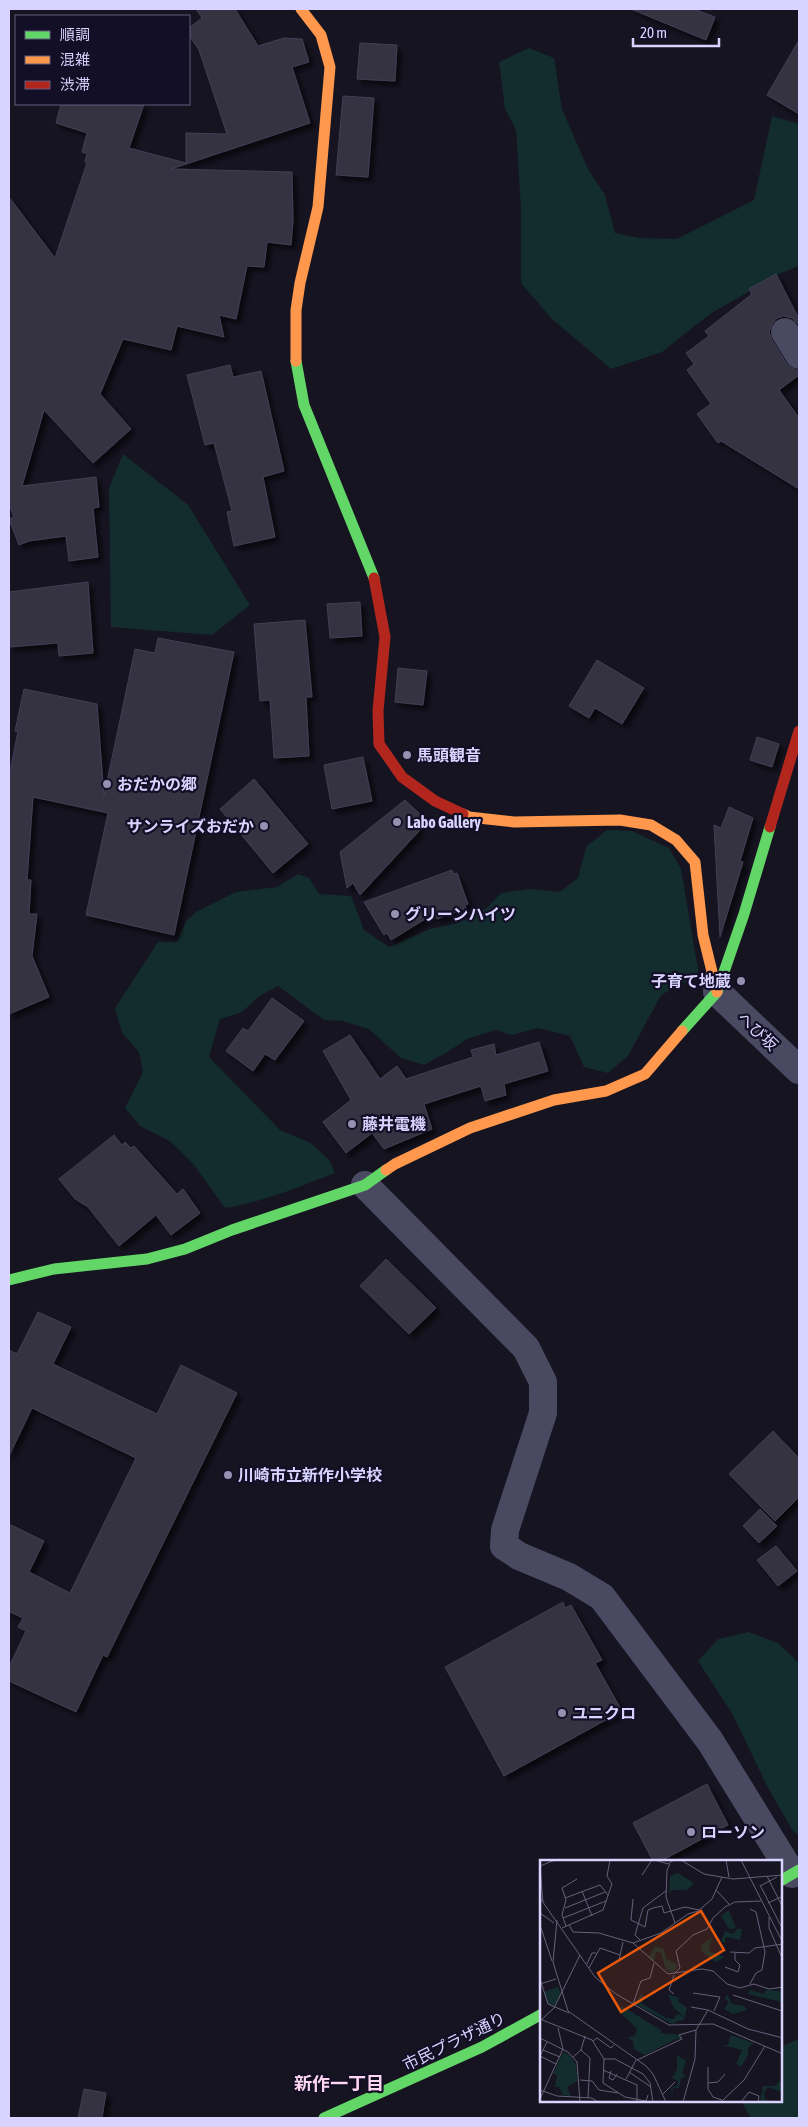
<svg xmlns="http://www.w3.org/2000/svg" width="808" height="2127" font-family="'Asap Condensed','Noto Sans JP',sans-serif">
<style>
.green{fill:#132c2d}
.building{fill:#343243;stroke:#433f54;filter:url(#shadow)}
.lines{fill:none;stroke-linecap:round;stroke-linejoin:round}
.street{stroke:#4a4962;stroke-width:28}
.fast{stroke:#63d668;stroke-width:11}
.slow{stroke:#ff974d;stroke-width:11}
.jam{stroke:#b3261e;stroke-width:11}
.poi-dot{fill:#9591b1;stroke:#130f26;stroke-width:2}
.labels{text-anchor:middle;stroke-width:4.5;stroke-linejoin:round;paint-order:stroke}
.poi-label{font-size:16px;font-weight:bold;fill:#d9d4ff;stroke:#130f26;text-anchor:start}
.street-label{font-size:16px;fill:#d9d4ff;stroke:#130f26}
.neighbourhood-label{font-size:18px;font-weight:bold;fill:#ffd6f0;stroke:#130f26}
.inset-road{fill:none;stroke:#64617a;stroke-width:1}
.view{fill:#e8590c;fill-opacity:0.15;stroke:#e8590c;stroke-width:2.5}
.inset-edge{fill:none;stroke:#d9d4ff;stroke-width:2.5}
</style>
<defs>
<filter id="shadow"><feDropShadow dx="4.5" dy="4.5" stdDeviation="2.5" flood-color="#0009"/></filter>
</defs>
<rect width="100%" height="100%" fill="#161421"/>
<g class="green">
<path d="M529,48L554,58L562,109L588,169L605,195L615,233L639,238L677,239L754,200L772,116L799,124V266L779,274L710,314L662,352L611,369L552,319L521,283V208L516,130L505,109L499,62Z"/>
<path d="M123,454L188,505L250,605L212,635L111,627L109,488Z"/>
<path d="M607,830L632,831L669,848L681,869L699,975L661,995L628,1056L608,1073L584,1067L570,1036L538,1028L512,1035L496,1030L467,1039L449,1051L424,1065L401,1058L369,1029L342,1021L324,1020L278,986L258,997L242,1012L220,1019L209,1057L280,1130L311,1143L330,1161L335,1173C299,1187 263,1202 225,1208L194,1165L170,1141L140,1126L125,1108L143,1072L139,1052L122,1033L115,1008L158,942H177L186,921L196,912L236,892L277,887L298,874L309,878L319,894L351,896L364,930L389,947L430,929L458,923L487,908L501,893L530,889L560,892L578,878L586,847Z"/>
<path d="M749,1632L778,1643L799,1663V1835L793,1831L768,1788L733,1715L698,1661L718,1639Z"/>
<path d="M799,2039V2118H751L741,2101H782V2046Z"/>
</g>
<g class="building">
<path d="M196,9H235L258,46L284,38L302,39L309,62L292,67L310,123L171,169L292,172L293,221L291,245L267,242L264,267L247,266L236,319L219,315L224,337L177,326L171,350L123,339L100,394L131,429L93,463L44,410L22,486L96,477L99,507L93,508L98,557L69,561L66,536L29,541L19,545L9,519L14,517L11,509L9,508V197L55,258L87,163L85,162L87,154L82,152L87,133L56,123L61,104H144L129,148L186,163V133L227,134L199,50L189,35V28L202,18Z"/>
<path d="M631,9H694L715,17L706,40Z"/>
<path d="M799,40V114L767,95Z"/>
<path d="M360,43L397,45L395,81L357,79Z"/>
<path d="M343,96L374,98L368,177L336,175Z"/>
<path d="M776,274L799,319V325L792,318L784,316L777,318L772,324L769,332L772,340L786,363L791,368L799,371V375L779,390L799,418V489L721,441L718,443L697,414L711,404L687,370L694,364L686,353L709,336L705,331L752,294L749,289Z"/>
<path d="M230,365L233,377L261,371L284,471L263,477L275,537L234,546L227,512L232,511L214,443L205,445L187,375Z"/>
<path d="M88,582L93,653L59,656L58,643L9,647V592Z"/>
<path d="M360,602L362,636L330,638L327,604Z"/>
<path d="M305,620L312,697H306L309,756L274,758L270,700L260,701L254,624Z"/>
<path d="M158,638L234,652L174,935L86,915L108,813L33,797L27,880H31L29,914H37L32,956L49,997L9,1014V777L18,731H15L24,689L97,704L104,796L135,649L155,653Z"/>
<path d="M597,660L644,688L622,724L595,708L589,718L569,706Z"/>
<path d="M398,668L427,671L423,705L395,702Z"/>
<path d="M757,737L779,744L772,767L750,760Z"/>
<path d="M363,757L372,801L332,809L324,765Z"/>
<path d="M254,779L308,844L273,873L220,809Z"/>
<path d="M405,800L422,816L414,824L420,830L360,895L353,883L347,888L340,852Z"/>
<path d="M729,807L753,818L740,861L743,862L720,937L714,825L721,828Z"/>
<path d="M452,870L454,874L457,873L468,904L465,905L466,908L437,919L435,913L391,940L387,933L384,935L364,902Z"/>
<path d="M272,998L304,1021L275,1060L265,1054L253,1071L226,1051L243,1028L248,1031Z"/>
<path d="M350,1035L380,1079L397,1066L406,1079L473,1057L471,1050L494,1044L496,1055L539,1042L548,1071L504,1084L506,1095L485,1101L481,1086L424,1104L432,1129L384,1149L372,1133L346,1153L323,1122L351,1100L323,1051Z"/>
<path d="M114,1135L122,1145L125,1142L131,1148L134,1146L177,1194L183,1189L200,1213L171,1235L156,1215L119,1246L88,1207L75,1199L59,1179Z"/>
<path d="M386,1259L436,1308L409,1334L360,1286Z"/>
<path d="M38,1312L71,1327L53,1364L157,1414L181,1365L237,1393L107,1657L103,1655L76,1712L9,1681V1667L26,1631L18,1627L23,1618L10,1612L9,1615V1524L44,1541L29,1572L70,1593L136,1458L32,1408L9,1456V1350L17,1354Z"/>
<path d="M773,1431L799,1458V1497L775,1521L729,1474Z"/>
<path d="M760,1509L777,1526L759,1543L743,1526Z"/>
<path d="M776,1546L797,1571L778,1586L757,1560Z"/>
<path d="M563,1602L565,1608L571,1605L602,1660L595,1663L622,1711L504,1776L445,1667Z"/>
<path d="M707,1784L728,1825L661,1861H653L633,1823Z"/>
<path d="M84,2089L106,2093L102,2118H78Z"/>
</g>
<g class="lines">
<g class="street">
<path d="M785,332L799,355"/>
<path d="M717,992L799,1070"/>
<path d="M365,1185L526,1348L543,1382V1413L505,1530L504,1546L519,1556L569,1577L602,1597L710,1741L792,1874"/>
</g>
<g class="fast">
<path d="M296,361L304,405L374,578"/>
<path d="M682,1031L717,992L744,914L770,827"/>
<path d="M9,1280L54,1269L147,1259L185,1249L232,1230L365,1185L386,1170"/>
<path d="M782,1880L799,1870"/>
<path d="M324,2118L482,2047L542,2014"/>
</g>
<g class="slow">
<path d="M296,361V310L300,283L318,207L330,67L321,35L301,9"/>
<path d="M463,814L469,817L514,822L620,820L651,825L676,840L695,862L703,935L717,992"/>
<path d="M386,1170L395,1164L470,1128L554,1100L606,1091L645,1074L682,1031"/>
</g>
<g class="jam">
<path d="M374,578L385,637L378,711L379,744L402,777L435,801L463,814"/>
<path d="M770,827L799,731"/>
</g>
</g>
<g class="poi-dot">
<circle cx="407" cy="755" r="5"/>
<circle cx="107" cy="784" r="5"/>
<circle cx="397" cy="822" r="5"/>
<circle cx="264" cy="826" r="5"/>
<circle cx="395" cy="914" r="5"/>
<circle cx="741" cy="981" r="5"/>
<circle cx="352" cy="1124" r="5"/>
<circle cx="228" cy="1475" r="5"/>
<circle cx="562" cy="1713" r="5"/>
<circle cx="691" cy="1832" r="5"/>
</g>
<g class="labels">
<g class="poi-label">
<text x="417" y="761">馬頭観音</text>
<text x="117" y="790">おだかの郷</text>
<text x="407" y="828">Labo Gallery</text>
<text x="254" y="832" text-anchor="end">サンライズおだか</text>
<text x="405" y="920">グリーンハイツ</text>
<text x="731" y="987" text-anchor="end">子育て地蔵</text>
<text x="362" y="1130">藤井電機</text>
<text x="238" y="1481">川崎市立新作小学校</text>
<text x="572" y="1719">ユニクロ</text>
<text x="701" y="1838">ローソン</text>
</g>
<g class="street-label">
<text transform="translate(758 1031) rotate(43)" y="6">へび坂</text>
<text transform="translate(454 2041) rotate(-26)" y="6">市民プラザ通り</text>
</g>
<g class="neighbourhood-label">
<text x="339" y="2090">新作一丁目</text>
</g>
</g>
<g transform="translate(540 1860)">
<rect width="242" height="242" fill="#161421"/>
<path d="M138,13L154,23L147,30H132L129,34L130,16ZM189,50L196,68L193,69H189L181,56ZM197,69H202L200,80L186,77L185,83L181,81L185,71L193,74ZM172,77L169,91L185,97L175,102L161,91L162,85ZM115,86L124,89L126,98L138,105L134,113L126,110L121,93L116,92L114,101L109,97ZM18,127L21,134L14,146L8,144L4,132ZM210,130L224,134L226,130L239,131L242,135V142L208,134ZM101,133L104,137L101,143L126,158L133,159L138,154L144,157L134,148L128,134L139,138L138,141L147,148L144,160L134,162L139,164L130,163L95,144ZM187,134L192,144L204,146L207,150L193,154L184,149L189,142L185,139ZM82,146L121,170V173L141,175L142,179H136L105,195L94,189L93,181L88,178L95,175L97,169L79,151ZM191,175L214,183L208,188V195L201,207L196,204L202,190L182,185H188ZM23,192L30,195L36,205L38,221L27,227L31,236L23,235L19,227H15L17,215L13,214ZM137,195L146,201L142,213L146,217L141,218L139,228H133L132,236L131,228L137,226L138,221L132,218L137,209ZM239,221L242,223L241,232L228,227L224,233L225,239L233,242H220L223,226H236Z" fill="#132c2d"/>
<path class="inset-road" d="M115,0L128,4L134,0M141,0L164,14L193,19L243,15M186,0L189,17M201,0L243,83M130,4L127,10L126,37L135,63M0,6L15,0M0,7L3,42M102,15L112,0M227,16L243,48M220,25L242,68M220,26L237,17M176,30L189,44M42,31L52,56M0,38L55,117L76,134L129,165L173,164L243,194M25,38L60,25L68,35M93,39L91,60L105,67L108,50L113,48L122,46L124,53L145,47L159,50M228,43L243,36M25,48L65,32M210,49L216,52L225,92L222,110L216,113L210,124M0,53L14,63M229,57V68L243,100M23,58L66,41M17,60L13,102L28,151L106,206L113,214L126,242M0,65L12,101M29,65L33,72L59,73L93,83L121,73L148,54L158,51L172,39L182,17M26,66L22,55L26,40L22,28L37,19M22,68L63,50L72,24L67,16L70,0M100,80L95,75L103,48L127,30M93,83L128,114L162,109L173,111L187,124L200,128L214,124L229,129L243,127M190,92L209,93L215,88L243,84M79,100L83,82M47,104L52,93H56M185,107L198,112L200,105L195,100V93M49,108L60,88L80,95M134,114L140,108L136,91L153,75L167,69L173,58L185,47L195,42L221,41M134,115L129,130L134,134M0,119L8,144L29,153M0,124L16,119M153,133L180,137L174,151M193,135L242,151M93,144L101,121L110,118L114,103M151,147L168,150M0,159L52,180L64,199L63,223L85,237L106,241L108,235M0,161L14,148L40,95M0,178L28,192L37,202L40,242M53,181L57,178L71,188L74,185M3,190L20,197M41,190L50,198L48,238M0,196L16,204M0,196L7,182M33,197L41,190L45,176M64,199H75L103,214L110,223L113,242M97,200L142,179L139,175L156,170M168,207V229L173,237L182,240M63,210L97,225V242M71,211L69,218L73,220L77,214M89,212L111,227M86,219L96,200M40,220L52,221L59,230L78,233M168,223L178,222L185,214M0,230L17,236L52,238L58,242M123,234L135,222M0,239L23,189L18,168M143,242L155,199L156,170L168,150L208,169L243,178M181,242L204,220L225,186M201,242L209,232L219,236L218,242"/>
<path class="view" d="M161,51L184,90L81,152L58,113Z"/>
<rect width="242" height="242" class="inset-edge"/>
</g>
<rect width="808" height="2127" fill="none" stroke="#d9d4ff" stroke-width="20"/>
<rect x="15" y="15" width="175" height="90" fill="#130f26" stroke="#625e7d"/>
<rect x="25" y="31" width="25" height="8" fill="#63d668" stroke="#625e7d"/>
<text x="60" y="40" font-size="15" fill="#d9d4ff">順調</text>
<rect x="25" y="56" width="25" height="8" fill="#ff974d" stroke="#625e7d"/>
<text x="60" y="65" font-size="15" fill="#d9d4ff">混雑</text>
<rect x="25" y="81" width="25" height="8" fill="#b3261e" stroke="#625e7d"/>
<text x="60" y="90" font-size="15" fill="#d9d4ff">渋滞</text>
<path d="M633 38v8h86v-8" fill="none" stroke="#d9d4ff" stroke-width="2.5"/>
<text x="640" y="38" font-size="15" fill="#d9d4ff" stroke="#130f26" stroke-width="4" paint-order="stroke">20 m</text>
</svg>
